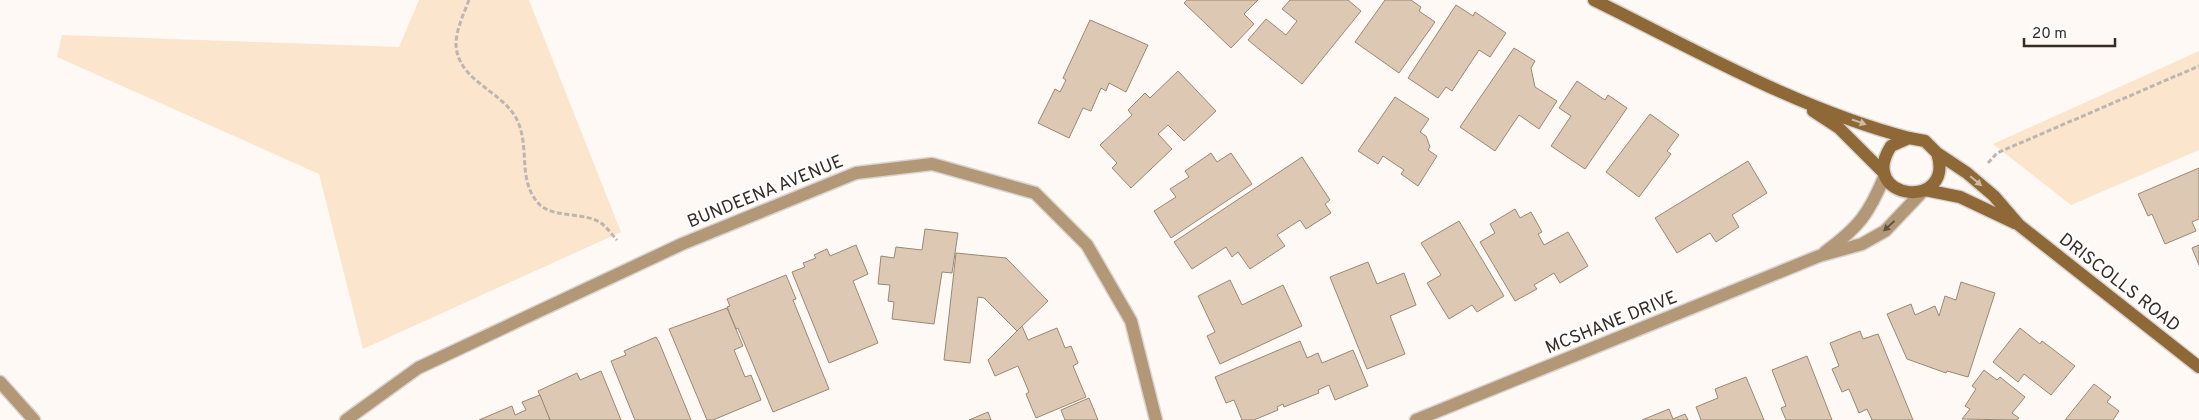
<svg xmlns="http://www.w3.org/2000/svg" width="2199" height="420" font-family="Overpass,sans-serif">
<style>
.green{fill:#fbe5cc}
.building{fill:#ddc9b3;stroke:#9a8873}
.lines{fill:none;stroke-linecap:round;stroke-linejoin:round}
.street-casing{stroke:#dad4d0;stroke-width:15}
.secondary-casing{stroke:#dad4d0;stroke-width:15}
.path{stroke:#bcb6b1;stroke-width:3;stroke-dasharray:5 2.5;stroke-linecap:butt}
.street{stroke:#b39878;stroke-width:12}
.secondary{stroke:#8f6837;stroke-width:12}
.oneway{fill:#cdbba5}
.oneway2{fill:#615242}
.labels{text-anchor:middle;stroke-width:4;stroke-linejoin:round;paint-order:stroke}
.street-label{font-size:18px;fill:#352d25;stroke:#fff}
</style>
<rect width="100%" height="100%" fill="#fef9f5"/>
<g class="green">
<path d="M419,0H529L621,232L363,349L319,174L57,57L62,35L399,47Z"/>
<path d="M2199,51V150L2071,205L1993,144Z"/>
</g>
<g class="building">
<path d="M1187,0H1258L1244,14L1254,24L1231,48L1184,3Z"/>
<path d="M1290,0H1348L1361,11L1302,84L1248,40L1266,19L1286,35L1297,21L1282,9Z"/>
<path d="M1385,0H1411L1421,7L1419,11L1435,22L1399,73L1355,42Z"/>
<path d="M1456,5L1473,16L1475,12L1506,33L1490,57L1479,50L1452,91L1446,87L1438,98L1408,78Z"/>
<path d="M1090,20L1148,45L1126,92L1109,83L1106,91L1101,88L1091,111L1083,108L1069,138L1038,123L1055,89L1060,92L1066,80L1063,78Z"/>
<path d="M1514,48L1535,61L1531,68L1535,87L1557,101L1539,129L1519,115L1495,151L1460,127Z"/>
<path d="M1178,71L1216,111L1184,141L1168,125L1158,134L1172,149L1131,188L1112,168L1117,163L1100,145L1132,115L1128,110L1145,93L1150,98Z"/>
<path d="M1577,81L1605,100L1608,95L1627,108L1585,169L1551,146L1571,116L1559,108Z"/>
<path d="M1395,97L1429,119L1420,132L1426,136L1430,147L1428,150L1437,156L1418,186L1401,174L1404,170L1383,156L1378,164L1358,151Z"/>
<path d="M1650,114L1679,135L1667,151L1671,154L1639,197L1606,172Z"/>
<path d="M1211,153L1217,162L1231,153L1252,184L1171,238L1154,211L1176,197L1170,189L1189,177L1185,171Z"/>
<path d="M1302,157L1330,200L1325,204L1331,213L1306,229L1300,220L1277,235L1285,246L1250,269L1238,252L1232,257L1226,247L1192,269L1174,242Z"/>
<path d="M1748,161L1767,193L1732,215L1739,227L1716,242L1710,233L1677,253L1655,218Z"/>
<path d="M2199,168V219L2192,222L2196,231L2165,244L2152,214L2148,216L2138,194Z"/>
<path d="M1515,209L1520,218L1531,212L1542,232L1538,234L1544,245L1568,232L1588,266L1560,283L1554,273L1534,285L1537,289L1515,301L1480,242L1495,233L1490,224Z"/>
<path d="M1459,221L1504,296L1477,312L1472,305L1449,319L1427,283L1441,275L1421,243Z"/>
<path d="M925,229L958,233L952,273L942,272L934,324L892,319L894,302L888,301L890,285L878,284L881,256L894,258L896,247L922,250Z"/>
<path d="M856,245L868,274L853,281L878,343L829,363L792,272L805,267L803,263L816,258L814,255L827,249L830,256Z"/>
<path d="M2199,245V265L2192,248Z"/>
<path d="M956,253L1006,258L1048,301L1017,331L984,298L978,297L970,363L944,360Z"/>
<path d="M1368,262L1377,284L1404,273L1416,305L1390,316L1405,354L1367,369L1330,277Z"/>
<path d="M786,275L796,299L793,300L829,389L773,412L738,328L736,329L727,307L730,306L727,299Z"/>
<path d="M1230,280L1242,305L1283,285L1302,326L1220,364L1207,336L1215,332L1198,296Z"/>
<path d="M1961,282L1995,293L1968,377L1947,371L1946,373L1907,359L1887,314L1911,304L1915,315L1935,306L1939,316L1945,296L1956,300Z"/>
<path d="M727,308L743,346L734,350L745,377L751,375L761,400L713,420H707L669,329Z"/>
<path d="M1022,326L1028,340L1057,328L1065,348L1071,346L1078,363L1073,366L1086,397L1036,418L1026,394L1029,392L1018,366L995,376L988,360Z"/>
<path d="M2020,328L2040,344L2042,341L2075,366L2051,395L2024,374L2018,382L1993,362Z"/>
<path d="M1860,331L1863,339L1878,334L1913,420H1872L1867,409L1859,413L1849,389L1842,392L1832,369L1839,366L1830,343Z"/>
<path d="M656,337L659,342L691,420H635L611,361L626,355L624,351Z"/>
<path d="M1300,341L1307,358L1318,353L1322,363L1353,350L1368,386L1335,400L1329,385L1318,390L1319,393L1284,407L1283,404L1277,407L1278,410L1254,420H1242L1234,400L1226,403L1215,377Z"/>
<path d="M1807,356L1832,420H1786L1781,408L1786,406L1772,370Z"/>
<path d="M1984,370L1997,380L2000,377L2025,397L2012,413L2019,418L2017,420L1962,419L1970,409L1965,406L1976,389L1972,386Z"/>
<path d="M601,371L621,420H550L538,391L577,373L580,380Z"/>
<path d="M1746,377L1764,420H1701L1696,407L1718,398L1715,389Z"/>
<path d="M2094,384L2111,397L2107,402L2119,411L2113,420H2065Z"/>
<path d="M540,395L550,420H479L512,406L515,415L526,410L522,402Z"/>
<path d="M1089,398L1098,420H1065L1061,410Z"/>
<path d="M1669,409L1673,419L1685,414L1688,420H1642Z"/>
<path d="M988,412L991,420H969Z"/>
</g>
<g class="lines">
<defs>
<g id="street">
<path d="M1825,252C1859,227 1869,214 1885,175"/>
<path d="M0,382L34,420"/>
<path d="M346,420L418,368L682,244L856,173L932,164L1035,193L1087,245L1131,321L1156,420"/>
<path d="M1416,420L1819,256L1862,244L1885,231L1923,191"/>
</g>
<g id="secondary">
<path d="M1594,0C1696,50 1798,109 1909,138"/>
<path d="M1813,111L1839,128L1884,173"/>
<path d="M1937,153C1956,211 1856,201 1891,146L1909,138L1925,141L1937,153L1967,173L1994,196L2019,225L2199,367"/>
<path d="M1925,190L1960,197L2015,223"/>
</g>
</defs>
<use href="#street" class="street-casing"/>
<use href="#secondary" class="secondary-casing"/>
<g class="path">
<path d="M469,0C464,13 456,30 456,44C457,82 505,91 518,122C530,150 517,182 540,205C554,218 585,212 601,223C607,227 612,235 617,240"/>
<path d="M1988,163L1997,153L2199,66"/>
</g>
<use href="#street" class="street"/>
<use href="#secondary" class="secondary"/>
</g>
<defs><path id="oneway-solid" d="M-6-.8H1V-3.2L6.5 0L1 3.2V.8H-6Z" transform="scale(1.25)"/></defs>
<g class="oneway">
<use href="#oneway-solid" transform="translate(1859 122) rotate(19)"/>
<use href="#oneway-solid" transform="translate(1976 181) rotate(40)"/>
</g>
<use class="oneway2" href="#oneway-solid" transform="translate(1889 226) rotate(137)"/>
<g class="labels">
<g class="street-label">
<text transform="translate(765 191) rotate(-22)" y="6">BUNDEENA AVENUE</text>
<text transform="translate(2120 282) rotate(38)" y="6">DRISCOLLS ROAD</text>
<text transform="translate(1611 322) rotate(-22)" y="6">MCSHANE DRIVE</text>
</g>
</g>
<path d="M2024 38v8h91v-8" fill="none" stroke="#352d25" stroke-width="2.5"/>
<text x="2032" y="38" font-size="15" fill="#352d25" stroke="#ffffff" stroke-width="4" paint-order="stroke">20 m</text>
</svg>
